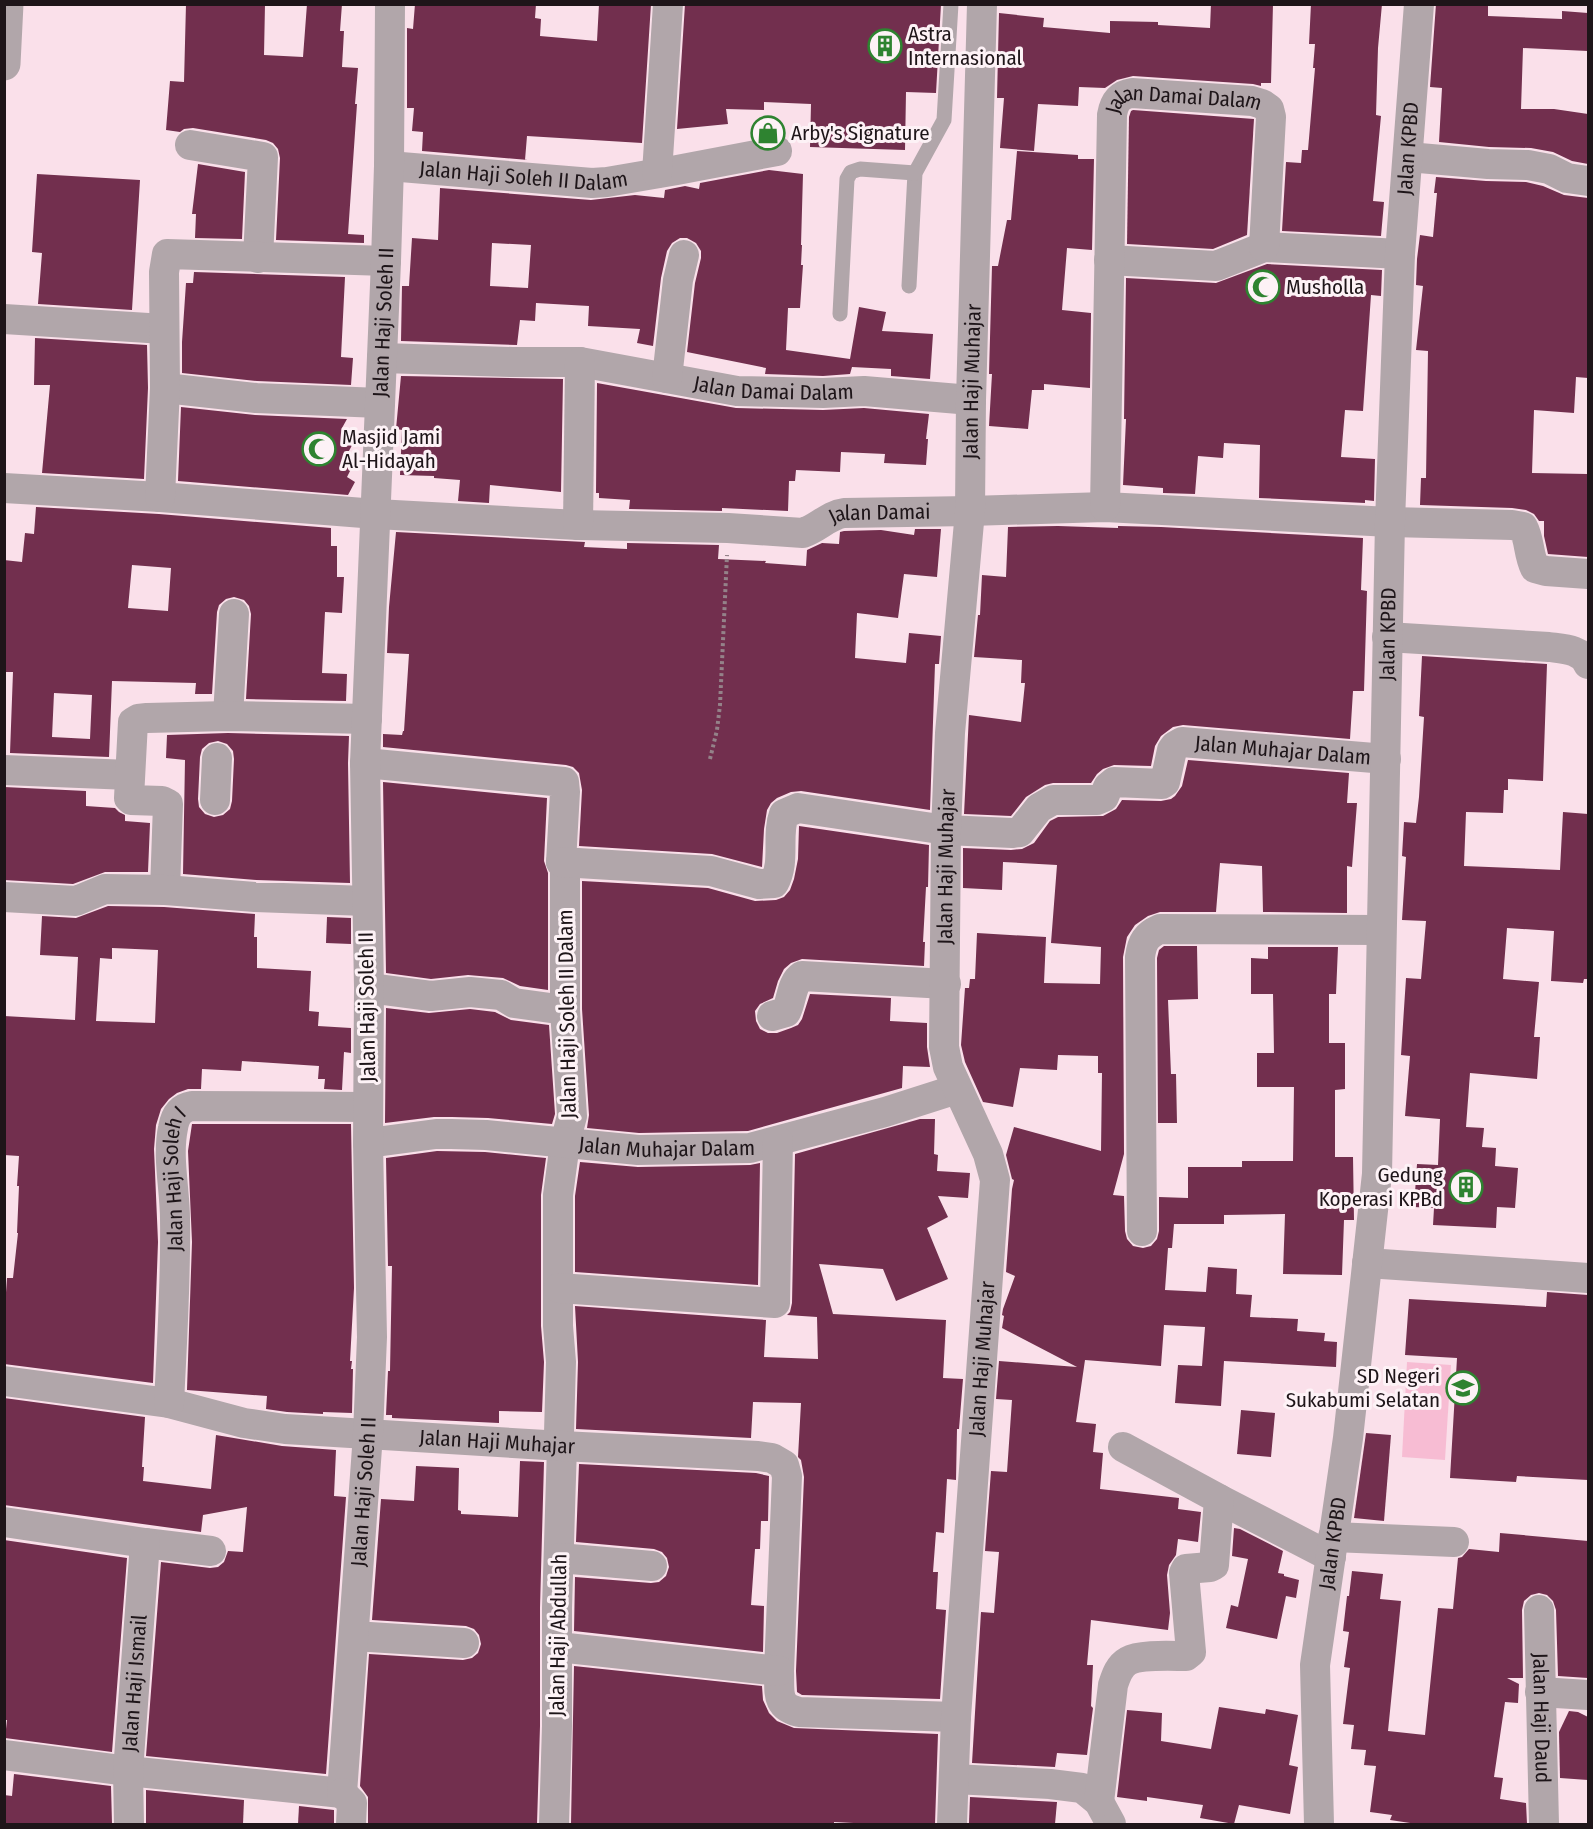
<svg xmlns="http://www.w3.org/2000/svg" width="1593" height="1829" font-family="'Fira Sans Condensed',sans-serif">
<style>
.green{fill:#f7bcd3}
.building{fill:#722f4e;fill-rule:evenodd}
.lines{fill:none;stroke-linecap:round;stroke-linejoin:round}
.path{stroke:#948289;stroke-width:4;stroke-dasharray:3 3;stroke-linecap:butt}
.service{stroke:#b1a6aa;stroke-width:15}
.minor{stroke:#b1a6aa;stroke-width:30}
.tertiary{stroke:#b1a6aa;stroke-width:33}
.labels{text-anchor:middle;stroke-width:6;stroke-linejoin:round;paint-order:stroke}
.poi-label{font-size:21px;fill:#1e1519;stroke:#fdf2f6;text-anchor:start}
.street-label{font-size:21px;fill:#1e1519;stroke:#fdf2f6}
</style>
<rect width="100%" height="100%" fill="#fae0ea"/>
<path class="green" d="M1407,1362L1451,1365L1445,1460L1402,1457Z"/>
<g class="building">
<path d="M186,4H265L264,55L303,57L307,4H342L340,31H344L342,67L358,68L355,104H357L348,234L364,235V243L276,240L280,158L278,149L273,143L266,140L193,128L184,129L180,132L166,130L170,81L184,82Z"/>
<path d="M415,4H536L535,18L541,19L540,36L597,41L599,4H651L642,143L527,136L525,160H528L422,151L423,132L412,131L414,108H407V28L413,29Z"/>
<path d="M685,4H941L936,93L906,92L905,150L810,147L811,104L764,102V110L726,109L728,124L677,129Z"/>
<path d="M1211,4H1273L1271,83H1261V86L1253,84L1133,76L1117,80L1105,88L1079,87L1078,106L1038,104L1034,151L1000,148L1004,98H997L999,13L1044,18L1043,27L1110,33V21L1158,22V25L1210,28Z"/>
<path d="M1311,4H1382L1378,48L1376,115L1381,116L1373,201L1384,202L1381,236L1282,231L1286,162L1301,163L1302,150H1308L1315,68H1313L1315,44H1309Z"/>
<path d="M1436,4H1488V16L1562,19V11L1588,13V51L1523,48L1521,109H1554L1588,114V164L1572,161L1553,152L1531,148L1489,147L1439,142L1442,88L1430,87Z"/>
<path d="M1133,110L1254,119L1247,235L1213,249L1127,244L1129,117L1131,111Z"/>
<path d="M1017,151L1078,155V159H1094L1092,250L1067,248L1062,310L1091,313L1090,388L1044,384V390H1032L1028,429L989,426L992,374H989L992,266H998L1007,220H1011Z"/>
<path d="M198,164L245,172L242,239L195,238L196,214H192Z"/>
<path d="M769,170L803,174L801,245H802L801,265H803L800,308H788L786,350L850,359L859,307L886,312L882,331L933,334L930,379L891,376V369L852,367L850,374L823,376L765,374L766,368L687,352L695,283L701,258V251L696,243L687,238H680L672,243L667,251L661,278L653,346L637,343L640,329L588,326L589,306L536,303L535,321L520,320L517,345L401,341L402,286H409L412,238L438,240L440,188L591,200L635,195L664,198L665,190L685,186L699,189L700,183ZM492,243L531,245L528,288L490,286Z"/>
<path d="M37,174L140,180L132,310L38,304L42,253L32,252Z"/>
<path d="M1436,177L1486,181L1526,182L1543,186L1564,195L1588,198V378L1576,377L1574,413L1534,410L1532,473L1588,474V557L1548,554L1544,536V521H1539L1534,514L1526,510L1512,508L1420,505L1421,478H1426L1428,351L1416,350L1423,286L1416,285L1417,259L1420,235L1433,237L1437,193H1434Z"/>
<path d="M1267,264L1382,270L1381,296L1371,295L1363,411L1345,410L1341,457L1375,459L1374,501L1365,500V503L1259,498L1260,445L1224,443L1223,458L1198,456L1195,494L1163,493V488L1123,485L1126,419H1124L1126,278L1216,283Z"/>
<path d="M194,272L345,277L341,357L353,358L351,385L257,381L182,373V342L186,283H193Z"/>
<path d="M35,338L147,345L148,388L144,479L42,473L50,385H34Z"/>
<path d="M401,376L563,379L561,492L490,485L489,503L458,501L460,480L434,478V476L400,475L402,430L396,429Z"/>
<path d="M597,383L736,408L823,410L864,408L929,414L926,439H928L926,465L884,463L885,454L841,452L840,472L796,470L795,481H789L788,511L722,508V511L629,509L630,500L599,498V493H596Z"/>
<path d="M181,407L255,415L347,419L342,428L357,436L343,462L352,467L347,477L355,482L348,495L178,481Z"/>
<path d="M36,507L159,514L331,528V546H337V577H344L342,613L325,612L322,673L347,674L346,701L246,699L251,614L249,606L244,600L234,597L226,599L219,605L217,612L212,694H195L196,683L112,681L109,757L10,753L13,672H4V560L22,562L25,533L34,534ZM132,565L171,568L168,611L128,608ZM54,693L92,695L90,739L52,737Z"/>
<path d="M1058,526L1118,528V526L1161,527L1363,538L1361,590L1367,591L1364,691H1353L1350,739L1183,725L1173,727L1161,736L1155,746L1151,766L1114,765L1103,769L1097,774L1091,783H1053L1045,785L1026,797L1011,816L964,814L969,715L1021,722L1025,683H1021L1022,660L974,657L978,615H980L982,575L1006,577L1008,527Z"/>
<path d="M915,529H941L937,577L904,574L898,618L857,613L855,658L906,663L909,633L941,636L939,664H935L930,810L801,791L791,792L777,798L771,803L767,810L764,829L762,867L712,854L579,846L582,790L579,773L573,767L566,765L383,747V734L402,735L403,731H404L409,654L387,653L389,607L396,532L585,542L584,547L627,549V543L719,545L718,559L766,561L765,563L806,566L807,550L822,543L839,544L840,532L844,531L881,530L914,535Z"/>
<path d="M1422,656L1547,664L1543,781L1508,779V790H1504L1503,813L1466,812L1464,866L1560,870L1563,812L1588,814V979H1584L1583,983L1551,981L1554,931L1507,928L1503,979L1539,982L1534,1037H1540L1537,1079L1470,1073L1466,1127L1484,1128L1482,1147L1496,1148L1495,1166L1518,1168L1515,1208L1497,1207L1496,1228L1433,1225L1434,1208L1414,1207L1417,1164L1438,1165L1440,1119L1405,1116L1410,1056L1401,1055L1406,978L1421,979L1426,921L1402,920L1406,857L1402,856L1404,822L1416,823L1419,797L1424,717L1419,716Z"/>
<path d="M228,733L349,736L348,763L350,883L256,880L183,874L185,760L166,758L167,735ZM218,741L227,744L233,751L234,759L232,801L230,809L223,815L214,817L205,814L199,807L198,799L200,757L202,749L209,743Z"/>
<path d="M1188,760L1349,773L1347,803H1357L1352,867L1347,866V913L1263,912L1262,866L1220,863L1216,912H1160L1148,916L1135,925L1127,937L1123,957L1124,1154L1113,1195L1124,1196L1125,1231L1127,1239L1133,1246L1143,1248L1151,1246L1157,1239L1159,1231V1197L1188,1198V1167H1242V1161H1293L1294,1087H1257V1053H1274L1273,994H1251V958L1268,959V947H1338L1336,994H1329V1043H1345V1089L1335,1090V1157H1353L1354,1220H1344L1342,1275L1283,1274L1285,1214L1224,1215V1224H1174L1172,1248H1168L1165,1290L1206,1292L1208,1267L1237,1269L1236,1294L1252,1295L1250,1317L1298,1319L1297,1331L1325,1333L1324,1341L1337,1342L1336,1367L1224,1361L1221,1406L1175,1403L1178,1365L1202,1366L1205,1327L1164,1325L1161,1366L1085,1360L1076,1422L1096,1424L1093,1452L1103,1453L1100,1489L1179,1498L1178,1509L1201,1512L1198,1542L1178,1539L1176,1555L1169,1565L1167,1575L1170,1613L1168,1630L1091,1620L1087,1665H1093L1091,1706L1093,1708L1087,1755L1057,1753L1055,1767L972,1763L981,1612L994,1613L999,1552L985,1551L991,1471L1007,1472L1012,1400L996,1399L999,1361L1077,1367L1002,1328L1004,1316L1002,1315L1003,1309L1015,1276L1006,1272L1012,1189L1014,1180L1012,1179L1006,1155L1014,1127L1101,1151L1102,1073H1098V1056L1058,1055L1057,1070L1020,1068L1013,1107L983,1102L965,1062L961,1045L965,988H969L970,979H975L977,933L1046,937L1044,983L1100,984L1101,947L1051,943L1057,865L1003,862L1002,890L963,888V848L1011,850L1022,849L1034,843L1050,821L1058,817L1103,816L1116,809L1122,800L1161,801L1171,799L1175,796L1182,786Z"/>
<path d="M383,782L547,798L544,861L548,873V990L520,986L503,978L468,975L431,979L386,973Z"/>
<path d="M4,787L86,791V806L115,808L119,812L125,815V821L150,823L148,872H105L73,884L4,880Z"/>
<path d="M799,826L929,845L928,887H926L923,942H925L924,966L802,959L791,963L784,969L778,981L773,998L760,1004L755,1011L756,1021L760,1029L768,1033H777L791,1028L798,1025L802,1019L810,994L891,998L890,1021L927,1023V1047L930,1067L903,1066L902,1088L748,1131L639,1133L587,1128L589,1115L582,1009V881L708,888L755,901L776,900L784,897L790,890L794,879L798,859Z"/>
<path d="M108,906L164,907L255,914L254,937H257V968L311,971L309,1011L319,1012L318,1026L351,1028V1053L344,1052L342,1090L324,1089L325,1079H318L319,1066L242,1061L241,1071L202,1069L201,1089H188L177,1093L169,1099L161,1109L156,1125L154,1149L158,1242L153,1383L4,1364V1321L7,1278H13L18,1233H17L19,1186H17L19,1156L4,1155V1016L75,1020L78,957L40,955L42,916L76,918ZM112,948L158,950L155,1023L96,1021L100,958L112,959Z"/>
<path d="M327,917L351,918V944L326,943Z"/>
<path d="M1164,946H1197L1198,999L1168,1000L1171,1074H1176L1177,1123H1158L1157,958L1159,950Z"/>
<path d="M386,1008L429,1013L470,1009L495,1012L511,1020L549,1025L555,1114L552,1124L488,1118L452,1117H434L385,1123Z"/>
<path d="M920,1119H935L934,1154L938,1155L937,1171L970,1173L968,1198L938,1196L948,1217L927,1228L948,1279L896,1301L883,1269L819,1264L833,1314L946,1320L943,1378L963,1379L959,1429H957L956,1480L947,1479L944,1533L936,1532L933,1572H938L936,1609L946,1610L940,1699L802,1695L797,1692L796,1671L804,1477L801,1460L798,1457L801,1403L753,1402L751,1438L576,1429L578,1362L575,1306L766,1320L764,1357L818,1359L817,1317L787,1315L790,1312L792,1303L795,1154Z"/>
<path d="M192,1124H351L354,1288L350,1361H352L351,1369H353L352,1413L323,1412V1414L287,1412L266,1409L267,1396L187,1390L192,1242L188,1151Z"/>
<path d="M437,1151L485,1152L546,1158L541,1195V1326L544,1362L542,1412L499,1411V1423L392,1418V1415H386L388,1371H390L392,1266H388L386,1158Z"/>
<path d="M580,1162L638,1167L750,1165L760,1163L758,1285L575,1272V1196Z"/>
<path d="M1547,1292L1588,1295V1480L1517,1476L1516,1482L1450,1478L1457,1358L1405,1355L1409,1299L1546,1307Z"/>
<path d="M4,1398L145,1417L142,1467H144L143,1481L211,1489L216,1435L282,1446L336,1450L334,1496L346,1497L326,1774L146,1756L161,1562L210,1568L218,1567L224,1562L228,1551L243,1552L247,1507L203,1515L201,1532L4,1505Z"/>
<path d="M1241,1410L1275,1413L1271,1457L1237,1454Z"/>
<path d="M1366,1433L1391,1435L1384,1521L1354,1518Z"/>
<path d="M520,1461L544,1462L540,1608V1726L537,1824H368V1797L360,1786L369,1654L463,1660L472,1658L478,1653L481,1644L479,1635L474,1629L466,1626L372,1620L381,1499L414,1501L416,1466L459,1468L458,1510L461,1511V1514L518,1517Z"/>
<path d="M579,1464L756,1473L769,1476L768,1521H761L760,1549H755L751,1605L764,1606L763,1652L574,1631L575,1577L651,1583L659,1582L666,1576L669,1567L667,1558L662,1552L654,1549L576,1542Z"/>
<path d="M1234,1528L1240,1529L1283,1551L1278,1573L1284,1574V1576L1299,1580L1296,1598L1286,1596L1277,1639L1226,1628L1231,1605L1238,1607L1248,1559L1232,1556Z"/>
<path d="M1500,1533L1588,1541V1678L1558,1676L1556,1610L1553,1601L1547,1595L1539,1593L1531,1595L1524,1601L1522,1610L1523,1678H1507L1519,1684L1518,1703L1505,1702L1494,1777L1503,1778L1500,1799L1526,1803L1527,1824H1417L1390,1820L1392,1815L1370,1812L1376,1766L1364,1765L1366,1750L1351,1749L1354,1725L1343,1724L1350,1668L1344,1667L1349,1632L1343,1631L1347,1596H1349L1352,1571L1383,1574L1380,1599L1401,1601L1388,1731L1425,1735L1438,1608L1453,1609L1458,1558L1462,1557L1469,1549L1499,1552Z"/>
<path d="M4,1540L127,1558L112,1752L5,1738L7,1720H4Z"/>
<path d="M574,1666L762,1686L763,1700L769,1713L777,1721L794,1728L938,1734L935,1824H873L834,1822V1824H571Z"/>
<path d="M1219,1707L1265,1714L1266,1709L1298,1715L1289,1765L1298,1767L1290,1814L1239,1805L1234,1824L1200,1818L1203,1805L1147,1797V1801L1117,1797L1127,1710L1162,1713L1161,1741L1211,1749Z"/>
<path d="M1569,1711L1578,1712L1588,1717V1780L1560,1778L1559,1732Z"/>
<path d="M14,1774L111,1786L112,1824H4V1795L12,1796Z"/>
<path d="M146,1790L244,1800L243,1824H146Z"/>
<path d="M970,1797L1057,1802L1055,1824H997L969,1823Z"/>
<path d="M299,1806L334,1810V1824H298Z"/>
</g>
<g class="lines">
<path class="path" d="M710,759L717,730L720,705L727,555"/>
<g class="service">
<path d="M909,286L915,173L944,120L951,4"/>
<path d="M840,314L847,179L851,172L860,169L915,173"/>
</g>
<g class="minor">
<path d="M190,145L263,157L258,258"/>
<path d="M1408,157L1488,164L1528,165L1549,169L1567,178L1588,181"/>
<path id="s1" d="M389,166L592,183L607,182L677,170L777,151"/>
<path d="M657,173L668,4"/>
<path d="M1109,260L1216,266L1264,247L1400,254"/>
<path d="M4,319L164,329"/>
<path id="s2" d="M382,358L512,362H580L737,391L823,393L864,391L971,400"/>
<path d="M667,378L678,280L684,255"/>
<path d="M165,388L256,398L380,403"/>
<path id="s3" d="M4,488L160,497L376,514L578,525L728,528L803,533C818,528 829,515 844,513L970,511L1105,507L1390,522L1512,525L1523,527C1530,540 1528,554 1535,568L1546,571L1588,574"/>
<path d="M160,497L165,388L164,272L167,254L386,261"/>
<path id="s4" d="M1105,507L1112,115C1114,103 1118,95 1132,93L1252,101L1262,104L1269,109L1271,117L1264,247"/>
<path d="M578,525L580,362"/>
<path d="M1387,637L1549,647C1564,649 1581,649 1588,664"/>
<path d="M228,716L234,614"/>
<path d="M365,763L564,782L565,792L561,862L565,868V1010L572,1116L565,1143L558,1195V1326L561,1362L559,1433L562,1446L557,1608V1726L554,1824"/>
<path d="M4,770L130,775"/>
<path d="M215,800L217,758"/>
<path id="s5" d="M561,862L711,871L759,884L774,883C786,861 776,836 784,814L798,808L946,830L1012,833L1020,832L1039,808L1053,800H1097L1104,797L1108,787L1114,782L1162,784L1165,782L1172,750L1175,746L1182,742L1386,759"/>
<path d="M165,890L168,804L162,801L131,800L129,798L133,722L138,719L147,718L228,716L367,719"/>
<path d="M4,897L76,901L105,889L165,890L255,897L366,901"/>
<path d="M369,988L431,996L470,992L501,995L514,1003L565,1010"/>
<path d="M772,1016L786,1012C792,1001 791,983 802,976L946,984"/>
<path id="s6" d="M368,1143L436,1134H451L486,1135L638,1150L750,1148L885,1112L957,1089"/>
<path d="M1142,1231L1140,957C1142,942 1146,935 1160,929L1381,930"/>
<path d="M1367,1263L1588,1278"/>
<path d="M559,1288L775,1303L778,1141"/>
<path id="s7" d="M4,1381L169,1403L244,1423L285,1429L562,1446L758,1456L772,1458L784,1465L787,1476L779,1671C780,1692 775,1706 799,1712L956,1717"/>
<path id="s8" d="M169,1403C172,1342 176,1280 175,1219C175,1190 167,1157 173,1128C175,1116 180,1108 192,1106L368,1107"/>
<path d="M1219,1499L1331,1557"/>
<path d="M4,1522L145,1543L211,1551"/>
<path d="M1333,1537L1454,1542"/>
<path d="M559,1558L652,1566"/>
<path id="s9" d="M1539,1610L1544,1824"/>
<path d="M354,1636L464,1643"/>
<path d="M558,1647L779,1671"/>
<path d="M1540,1692L1588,1695"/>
<path d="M4,1755L128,1771L342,1793"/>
<path d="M954,1779L1050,1784L1082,1788L1099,1802L1111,1824"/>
<path id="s10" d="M342,1793L368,1434L372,1337L368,1143L369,988L365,763L386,261L389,166L390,4"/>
<path d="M342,1793L352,1803L351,1824"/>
<path d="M1099,1802L1113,1685C1116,1676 1119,1666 1128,1661C1140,1654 1172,1656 1186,1656L1191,1652L1184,1573L1186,1569L1210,1567L1214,1565L1219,1499L1123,1447"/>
<path id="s11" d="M129,1824L128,1771L145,1543"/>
<path id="s12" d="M952,1824L956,1717L995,1180L988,1154L948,1067L944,1047L946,830L950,733L970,511L971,400L982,4"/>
<path id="s13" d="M1319,1824L1315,1665L1348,1438L1377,1174L1390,522L1400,254L1419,4"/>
</g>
<path class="tertiary" d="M4,64L7,4"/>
</g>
<defs>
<symbol id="building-ring" viewBox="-11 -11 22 22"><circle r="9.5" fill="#fdf2f6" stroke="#2e8330" stroke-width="1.5"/><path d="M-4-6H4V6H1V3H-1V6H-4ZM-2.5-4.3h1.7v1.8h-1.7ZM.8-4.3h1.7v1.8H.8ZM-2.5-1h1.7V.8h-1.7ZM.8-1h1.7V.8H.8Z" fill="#2e8330"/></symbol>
<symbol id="shop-ring" viewBox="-11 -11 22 22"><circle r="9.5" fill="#fdf2f6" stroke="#2e8330" stroke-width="1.5"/><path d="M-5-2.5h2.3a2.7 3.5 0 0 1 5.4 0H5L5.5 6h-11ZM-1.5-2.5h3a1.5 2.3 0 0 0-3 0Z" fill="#2e8330"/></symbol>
<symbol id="mosque-ring" viewBox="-11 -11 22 22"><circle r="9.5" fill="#fdf2f6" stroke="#2e8330" stroke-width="1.5"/><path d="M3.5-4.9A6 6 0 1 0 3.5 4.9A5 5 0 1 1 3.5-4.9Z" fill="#2e8330"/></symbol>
<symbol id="school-ring" viewBox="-11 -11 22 22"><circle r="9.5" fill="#fdf2f6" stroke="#2e8330" stroke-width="1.5"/><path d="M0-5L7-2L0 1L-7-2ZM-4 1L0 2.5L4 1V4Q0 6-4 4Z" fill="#2e8330"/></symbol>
</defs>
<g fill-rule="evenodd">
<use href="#building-ring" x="866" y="27" width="38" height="38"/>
<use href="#shop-ring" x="749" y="114" width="38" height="38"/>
<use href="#mosque-ring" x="1244" y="268" width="38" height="38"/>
<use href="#mosque-ring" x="300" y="430" width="38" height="38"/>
<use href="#building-ring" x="1447" y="1168" width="38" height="38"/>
<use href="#school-ring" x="1444" y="1369" width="38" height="38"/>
</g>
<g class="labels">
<g class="poi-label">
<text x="908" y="41">Astra<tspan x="908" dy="24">Internasional</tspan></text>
<text x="791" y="140">Arby's Signature</text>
<text x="1286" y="294">Musholla</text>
<text x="342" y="444">Masjid Jami<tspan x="342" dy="24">Al-Hidayah</tspan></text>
<text x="1443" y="1182" text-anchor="end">Gedung<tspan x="1443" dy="24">Koperasi KPBd</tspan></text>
<text x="1440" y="1383" text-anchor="end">SD Negeri<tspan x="1440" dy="24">Sukabumi Selatan</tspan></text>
</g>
<g class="street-label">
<text dy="7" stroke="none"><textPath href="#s4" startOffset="474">Jalan Damai Dalam</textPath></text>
<text dy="7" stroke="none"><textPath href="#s13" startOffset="1680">Jalan KPBD</textPath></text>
<text dy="7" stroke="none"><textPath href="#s1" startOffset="135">Jalan Haji Soleh II Dalam</textPath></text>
<text dy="7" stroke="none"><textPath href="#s10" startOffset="1472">Jalan Haji Soleh II</textPath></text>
<text dy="7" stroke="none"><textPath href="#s12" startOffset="1455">Jalan Haji Muhajar</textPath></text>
<text dy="7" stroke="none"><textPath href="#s2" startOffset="394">Jalan Damai Dalam</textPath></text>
<text dy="7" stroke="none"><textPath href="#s3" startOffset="882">Jalan Damai</textPath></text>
<text dy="7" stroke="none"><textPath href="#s13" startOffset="1194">Jalan KPBD</textPath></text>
<text dy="7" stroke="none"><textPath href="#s5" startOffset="840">Jalan Muhajar Dalam</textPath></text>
<text dy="7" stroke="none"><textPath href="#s12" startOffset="969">Jalan Haji Muhajar</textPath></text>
<text transform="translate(367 1007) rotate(-91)" y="7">Jalan Haji Soleh II</text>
<text transform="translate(567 1014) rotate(-91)" y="7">Jalan Haji Soleh II Dalam</text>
<text dy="7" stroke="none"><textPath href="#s6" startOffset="300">Jalan Muhajar Dalam</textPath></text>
<text dy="7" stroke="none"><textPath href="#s8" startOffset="224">Jalan Haji Soleh I</textPath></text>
<text dy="7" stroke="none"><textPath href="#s12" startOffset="466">Jalan Haji Muhajar</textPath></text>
<text dy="7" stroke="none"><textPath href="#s7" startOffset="498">Jalan Haji Muhajar</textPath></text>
<text dy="7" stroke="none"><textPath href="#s10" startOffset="302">Jalan Haji Soleh II</textPath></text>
<text dy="7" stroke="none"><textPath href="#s13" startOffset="282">Jalan KPBD</textPath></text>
<text transform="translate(558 1635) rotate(-89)" y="7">Jalan Haji Abdullah</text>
<text dy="7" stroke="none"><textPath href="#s11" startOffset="141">Jalan Haji Ismail</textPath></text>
<text dy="7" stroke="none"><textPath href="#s9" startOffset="108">Jalan Haji Daud</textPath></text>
</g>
</g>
<rect width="1593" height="1829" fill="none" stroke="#1e1519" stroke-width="12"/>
</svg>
